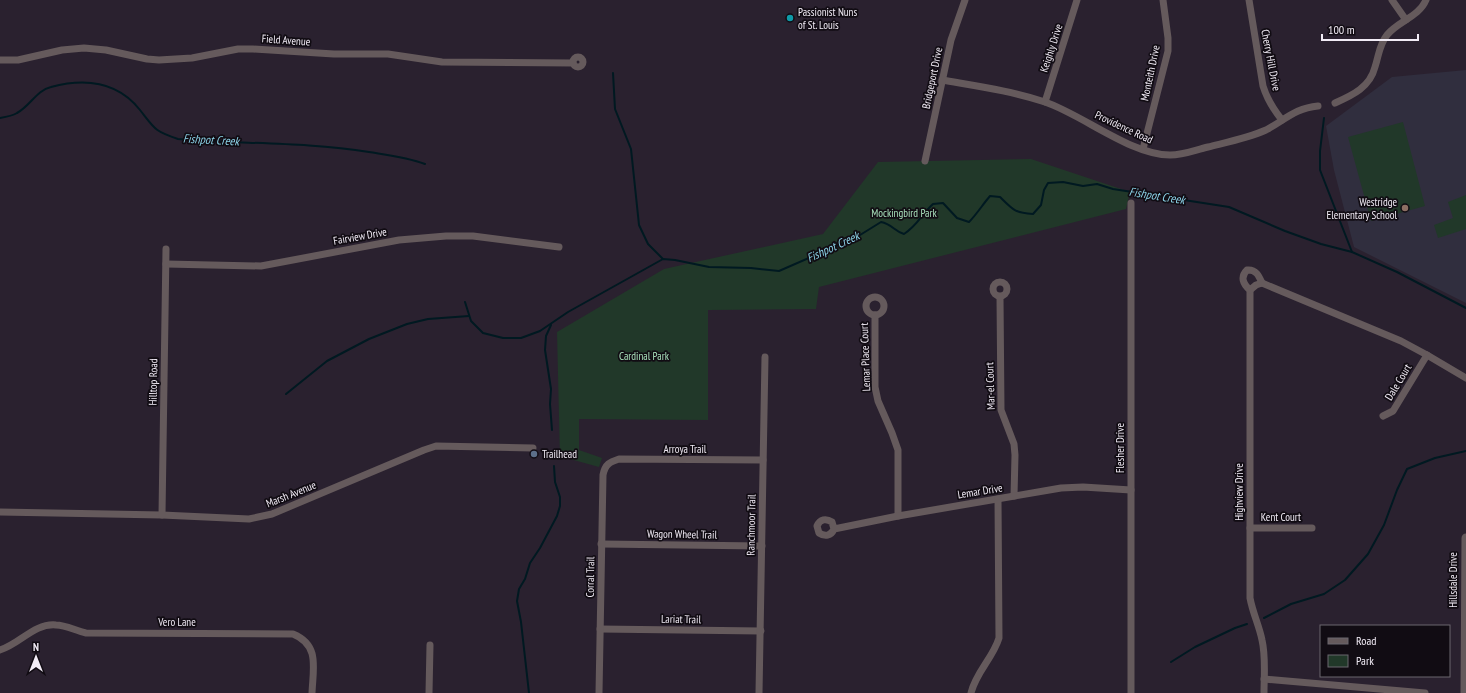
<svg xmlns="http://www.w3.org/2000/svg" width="1466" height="693" font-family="'PT Sans Narrow',sans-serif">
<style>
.education{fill:#302e3e}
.green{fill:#213829}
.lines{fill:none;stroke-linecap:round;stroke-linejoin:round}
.stream{stroke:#001921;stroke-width:2}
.minor{stroke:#655a5c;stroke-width:7}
.tertiary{stroke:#655a5c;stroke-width:9}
.culture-dot{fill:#0f9aa8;stroke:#110c13;stroke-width:1.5}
.education-dot{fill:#8d6e63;stroke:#110c13;stroke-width:1.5}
.service-dot{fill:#5c6f8a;stroke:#110c13;stroke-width:1.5}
.labels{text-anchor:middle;stroke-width:3.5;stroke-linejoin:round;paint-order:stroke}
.poi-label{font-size:11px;fill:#f2ecf6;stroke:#110c13;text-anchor:start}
.street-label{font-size:11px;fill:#f2ecf6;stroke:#110c13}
.park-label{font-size:11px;fill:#a8e0bb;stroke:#110c13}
.water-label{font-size:12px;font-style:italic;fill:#8cd3e8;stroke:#110c13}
</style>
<rect width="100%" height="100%" fill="#2a212f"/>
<path class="education" d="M1466,70V303L1354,247L1334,170L1326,126L1392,77Z"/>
<g class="green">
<path d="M1403,122L1425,206L1371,221L1348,137Z"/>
<path d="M1031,159L1130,192L1126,209L819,287L816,309L708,310V420L579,419V450L602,458L599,467L570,459H560L557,332L664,269L823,234L878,162Z"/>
<path d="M1466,195V229L1438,238L1434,225L1453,218L1448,202Z"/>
</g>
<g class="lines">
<g class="stream">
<path d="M613,73L615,109L631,149L639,225L648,244L663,259"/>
<path d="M0,118C6,117 12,116 17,113C30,106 37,90 51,87C85,78 117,81 140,110C155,129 154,131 178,139C241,144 306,142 369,152C388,155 407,157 425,164"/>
<path d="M1324,118L1320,151V170L1352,252"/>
<path d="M465,302L471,321L483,333L503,338H521L540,331L568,312L663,259L675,260L709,267L751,268L779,271L834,247L852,240L881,222C892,224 894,231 904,234C917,226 922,214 933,204L943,203L957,218L969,222C977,214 983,204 990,196L1000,197C1013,210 1015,213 1033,214L1041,205L1044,190L1048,183L1063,182L1083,186L1097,184L1113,189L1229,207L1285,231L1321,244L1352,252L1397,272L1466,308"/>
<path d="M551,325L546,336L545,350L551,389L550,404L552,430"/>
<path d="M286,394L327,361L369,339L407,324L428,319L469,316"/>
<path d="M1264,618L1291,604L1324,594L1345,580L1368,554L1384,525L1397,490L1407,469L1435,458L1466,451"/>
<path d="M1171,662L1195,647L1235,628L1247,624"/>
<path d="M529,693L521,622L517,601L519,589L525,579L530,563L540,548L557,516L560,506V497L555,482L554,466"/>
</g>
<g class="minor">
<path d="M1249,0L1263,86C1267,99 1273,109 1282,120"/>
<path d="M1392,0L1406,20"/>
<circle cx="578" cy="62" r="5"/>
<path d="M0,60H18L62,50L84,48L106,50L147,59L159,60L192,58L238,49H253L334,54H388L442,62L573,63"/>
<path d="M942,80C976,86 1012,91 1045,102C1083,115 1131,155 1170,155C1184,155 1195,150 1208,147C1228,142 1248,138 1266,130C1285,120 1295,108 1318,106"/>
<path d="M1045,102L1077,0"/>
<path d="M1335,103C1353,95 1370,87 1375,67C1379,55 1379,45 1387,35C1398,21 1419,17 1426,0"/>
<path d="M1143,149L1168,51V38L1163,0"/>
<path d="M925,161L951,40L965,0"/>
<path d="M166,264L261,266L399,240L446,236H473L559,247"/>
<circle cx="1000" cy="289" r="7"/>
<path d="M1262,283C1259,276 1256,269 1247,270C1240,277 1243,284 1250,290V598C1253,614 1259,625 1262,640C1266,657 1264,676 1264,693"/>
<path d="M1250,290L1256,285L1262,283L1401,341L1427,355L1466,378"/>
<path d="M1000,297L1001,410L1014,444L1015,455L1014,496"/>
<circle cx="875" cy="306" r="9"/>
<path d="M875,315V387L878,401L892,433L898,450V516"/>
<path d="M1383,416L1393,411L1427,355"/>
<path d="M0,512L162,515L249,519L272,514L424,450L436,446L533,448"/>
<path d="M162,515L166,249"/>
<path d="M1250,528H1312"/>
<path d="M834,529L832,522C826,518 820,519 817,526L819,533C825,537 831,536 834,529L898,516L1061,488L1083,487L1131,490"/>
<path d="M601,544L762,546"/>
<path d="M600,629L761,631"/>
<path d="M0,650C20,644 34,623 56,625C66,625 76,631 86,633L293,634C320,645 313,668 312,693"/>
<path d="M1264,679L1425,693"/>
<path d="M429,693L430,645"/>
<path d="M599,693L603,475C605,464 610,462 619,459L763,460"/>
<path d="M759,693L765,357"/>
<path d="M971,693C976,672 993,658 999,638L998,499"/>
<path d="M1131,693V203"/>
</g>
<path class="tertiary" d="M1465,693L1466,538"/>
</g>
<circle class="culture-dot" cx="790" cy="18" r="4"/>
<circle class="education-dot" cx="1405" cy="208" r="4"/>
<circle class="service-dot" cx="534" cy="454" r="4"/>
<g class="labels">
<g class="poi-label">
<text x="798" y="16">Passionist Nuns<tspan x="798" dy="13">of St. Louis</tspan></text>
<text x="1397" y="206" text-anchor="end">Westridge<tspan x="1397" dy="13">Elementary School</tspan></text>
<text x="542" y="458">Trailhead</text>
</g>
<g class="street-label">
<text transform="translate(286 40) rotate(4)" y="4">Field Avenue</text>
<text transform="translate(1051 48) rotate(-72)" y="4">Keighly Drive</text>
<text transform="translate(1271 60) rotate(79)" y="4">Cherry Hill Drive</text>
<text transform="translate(1150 73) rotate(-78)" y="4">Monteith Drive</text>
<text transform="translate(932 78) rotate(-78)" y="4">Bridgeport Drive</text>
<text transform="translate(1124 127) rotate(25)" y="4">Providence Road</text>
<text transform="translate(360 236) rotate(-10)" y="4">Fairview Drive</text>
<text transform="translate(865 357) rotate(-92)" y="4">Lemar Place Court</text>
<text transform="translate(153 382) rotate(-89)" y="4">Hilltop Road</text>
<text transform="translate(1398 382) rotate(-59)" y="4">Dale Court</text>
<text transform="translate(990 386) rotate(-92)" y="4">Mar-el Court</text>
<text transform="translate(1120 448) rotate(-90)" y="4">Flesher Drive</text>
<text x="685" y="453">Arroya Trail</text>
<text transform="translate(980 491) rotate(-9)" y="4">Lemar Drive</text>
<text transform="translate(1239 492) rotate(-90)" y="4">Highview Drive</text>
<text transform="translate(291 494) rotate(-22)" y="4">Marsh Avenue</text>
<text x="1281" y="521">Kent Court</text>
<text transform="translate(751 525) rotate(-89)" y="4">Ranchmoor Trail</text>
<text transform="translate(682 534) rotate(1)" y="4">Wagon Wheel Trail</text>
<text transform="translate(590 577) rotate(-89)" y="4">Corral Trail</text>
<text transform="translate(1453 580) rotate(-90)" y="4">Hillsdale Drive</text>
<text transform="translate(681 619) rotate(1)" y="4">Lariat Trail</text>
<text x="177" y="626">Vero Lane</text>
</g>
<g class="park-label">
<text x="904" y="217">Mockingbird Park</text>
<text x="644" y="360">Cardinal Park</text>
</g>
<g class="water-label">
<text transform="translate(211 140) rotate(3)" y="4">Fishpot Creek</text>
<text transform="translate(1157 196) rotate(9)" y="4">Fishpot Creek</text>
<text transform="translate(833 247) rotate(-25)" y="4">Fishpot Creek</text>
</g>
</g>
<rect x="1320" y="625" width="130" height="52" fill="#110c13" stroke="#6b666e"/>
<rect x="1328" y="638" width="20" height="6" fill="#655a5c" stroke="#6b666e"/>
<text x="1356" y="645" font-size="12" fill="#f2ecf6">Road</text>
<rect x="1328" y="655" width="20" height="12" fill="#213829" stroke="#6b666e"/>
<text x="1356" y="665" font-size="12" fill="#f2ecf6">Park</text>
<g transform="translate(36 657)" stroke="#110c13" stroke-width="3" paint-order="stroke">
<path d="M0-3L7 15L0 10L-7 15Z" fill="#f2ecf6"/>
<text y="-6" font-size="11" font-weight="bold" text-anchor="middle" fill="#f2ecf6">N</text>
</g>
<path d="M1322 34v6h96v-6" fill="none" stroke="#f2ecf6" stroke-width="2"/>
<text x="1328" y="34" font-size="12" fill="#f2ecf6" stroke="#110c13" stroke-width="3" paint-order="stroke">100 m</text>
</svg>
